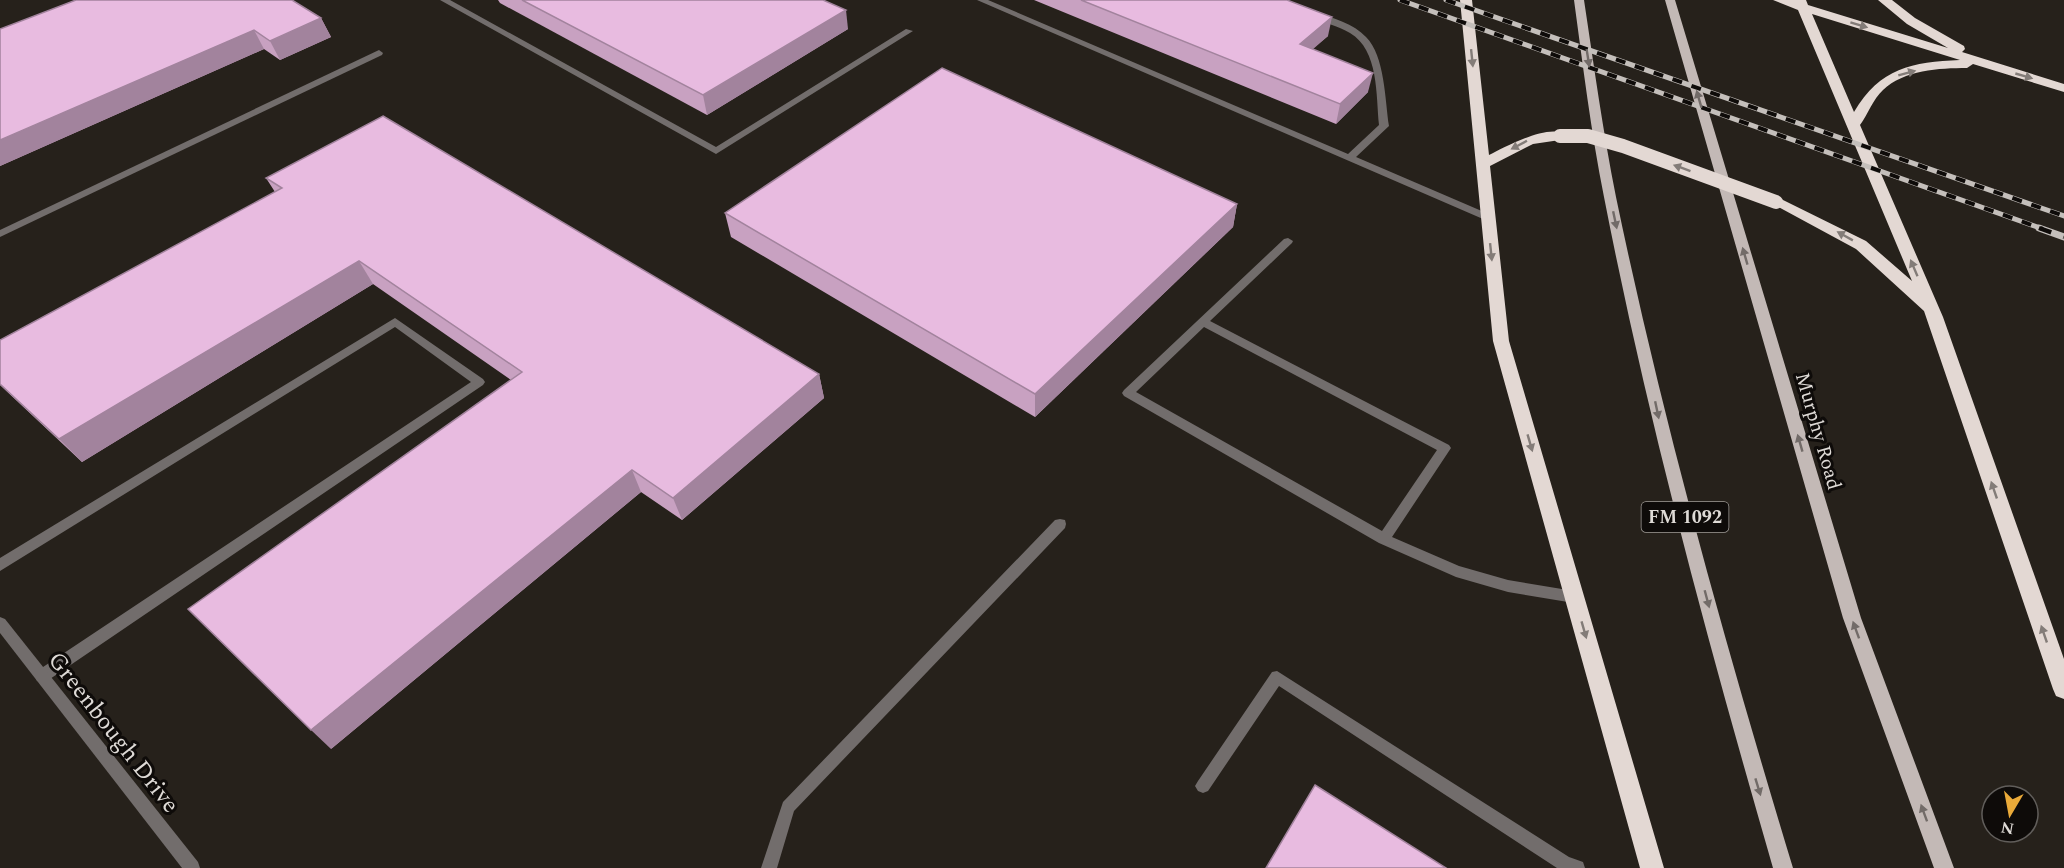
<svg xmlns="http://www.w3.org/2000/svg" width="2064" height="868" font-family="Spectral,serif">
<style>
.lines{fill:none;stroke-linecap:round;stroke-linejoin:round}
.lane{fill:#726d6c;fill-rule:evenodd}
.street{fill:#726d6c;fill-rule:evenodd}
.primary{fill:#c3b9b6;fill-rule:evenodd}
.highway{fill:#e3d8d3;fill-rule:evenodd}
.rail-far1-casing{stroke:#c4bfbb;stroke-width:5}
.rail-casing{stroke:#c4bfbb;stroke-width:7}
.rail-far1{stroke:#0e0b09;stroke-width:4;stroke-dasharray:10;stroke-linecap:butt}
.rail{stroke:#0e0b09;stroke-width:4.5;stroke-dasharray:13;stroke-linecap:butt}
.highway-bridge{stroke:#e3d8d3;stroke-width:14}
.wall{fill:#c8a1c1}
.shaded-wall{fill:#a2839d}
.building{fill:#e8bbe0;stroke:#a2839d;stroke-width:1.5}
.oneway{fill:#837c78}
.oneway2{fill:#726b68}
.labels{text-anchor:middle;stroke-width:6;stroke-linejoin:round;paint-order:stroke}
.shield{fill:#0e0b09;stroke:#a09c98;stroke-width:1.5}
.shield-label{font-size:18px;font-weight:bold;fill:#dedad6}
.street-label{font-size:20px;fill:#dedad6;stroke:#0e0b09}
.near-street-label{font-size:24px;fill:#dedad6;stroke:#0e0b09}
</style>
<rect width="100%" height="100%" fill="#26211b"/>
<g class="lines">
<g class="lane">
<path d="M440,0H450L716,147L906,29L913,31L716,154Z"/>
<path d="M977,0H988L1348,154L1379,125C1376,96 1379,50 1350,33C1338,26 1323,23 1312,15L1316,13C1332,17 1354,24 1366,37C1385,56 1385,100 1389,126L1356,157L1491,215L1492,217L1487,220L1483,219Z"/>
<path d="M379,50L383,53L382,55L0,237V230Z"/>
<path d="M1288,238L1293,241L1292,243L1210,321L1449,445L1451,448L1449,451L1392,537L1459,566L1508,580L1574,591L1579,593L1581,597L1579,601L1574,603L1508,592L1456,577L1379,543L1124,396L1122,393L1124,390L1284,239ZM1204,327L1437,450L1382,531L1136,392Z"/>
<path d="M395,318L483,379L485,382L483,385L47,681L42,682L37,681L35,676L37,671L471,382L395,327L0,571V558Z"/>
<path d="M1060,519L1065,520L1066,524L1065,528L794,811L777,868H761L783,802L1055,520Z"/>
<path d="M1277,671L1569,857L1583,862L1585,868H1557L1279,686L1208,791L1203,793L1198,791L1195,786L1198,781L1272,672Z"/>
</g>
<path class="street" d="M0,617L5,619L198,862L200,868H182L0,633Z"/>
<g class="primary">
<path d="M1574,0H1584C1594,66 1603,132 1616,197C1663,423 1726,647 1793,868H1773C1709,646 1648,423 1604,197C1591,132 1583,66 1574,0Z"/>
<path d="M1665,0H1675L1861,618L1954,868H1934L1843,618Z"/>
</g>
<g class="highway">
<path d="M1460,0H1472L1489,155C1505,147 1552,121 1567,136L1560,140L1533,144L1490,166L1509,341L1664,868H1640L1493,341Z"/>
<path d="M1773,0H1806L1808,5L1948,48L1907,24L1878,0H1892L1915,18L1964,46L1965,49L1962,52L2064,84V92L1973,64L1967,68C1939,68 1904,70 1883,90C1873,99 1868,114 1860,125L1943,317L2064,659V699L2056,696L2053,689L1924,311L1856,249L1769,202L1771,199H1781L1866,241L1912,281L1798,10ZM1812,14L1960,60C1912,62 1880,68 1854,112Z"/>
</g>
<defs>
<g id="rail-far1">
<path d="M1400,0L2043,229"/>
<path d="M1446,0L2064,216"/>
</g>
<path id="rail" d="M2039,228L2064,237"/>
</defs>
<use href="#rail-far1" class="rail-far1-casing"/>
<use href="#rail" class="rail-casing"/>
<use href="#rail-far1" class="rail-far1"/>
<use href="#rail" class="rail"/>
<path class="highway-bridge" d="M1560,136H1588L1623,146L1776,202"/>
</g>
<g class="wall">
<path d="M498,0H823L848,29L707,115L500,3Z"/>
<path d="M1034,0H1287L1328,36L1312,49L1368,92L1336,124Z"/>
<path d="M321,18L331,37L280,60L264,49L0,166V29Z"/>
<path d="M266,178L819,374L824,398L682,520L641,492L331,749L511,380L373,284L82,462L0,385V340L275,192Z"/>
<path d="M1237,204L1233,227L1035,417L731,237L725,213Z"/>
</g>
<g class="shaded-wall">
<path d="M846,10L848,29L707,115L703,95Z"/>
<path d="M1332,17L1328,36L1296,64L1300,44Z"/>
<path d="M321,18L331,37L280,60L270,41Z"/>
<path d="M254,30L264,49L0,166V140Z"/>
<path d="M1373,73L1368,92L1336,124L1340,104Z"/>
<path d="M1237,204L1233,227L1035,417V394Z"/>
<path d="M359,261L373,284L82,462L59,439Z"/>
<path d="M819,374L824,398L682,520L673,498Z"/>
<path d="M632,470L641,492L331,749L311,730Z"/>
</g>
<g class="building">
<path d="M76,0H292L321,18L270,41L254,30L0,140V29Z"/>
<path d="M522,0H823L846,10L703,95Z"/>
<path d="M1081,0H1287L1332,17L1300,44L1373,73L1340,104Z"/>
<path d="M942,68L1237,204L1035,394L725,213Z"/>
<path d="M383,116L819,374L673,498L632,470L311,730L188,609L522,372L359,261L59,439L0,384V340L282,188L266,178Z"/>
<path d="M1315,785L1446,868H1266Z"/>
</g>
<defs><path id="oneway-solid" d="M-6-.8H1V-3.2L6.5 0L1 3.2V.8H-6Z" transform="scale(1.5)"/></defs>
<g class="oneway">
<use href="#oneway-solid" transform="translate(1859 25) rotate(17)"/>
<use href="#oneway-solid" transform="translate(1472 58) rotate(84)"/>
<use href="#oneway-solid" transform="translate(1907 73) rotate(-15)"/>
<use href="#oneway-solid" transform="translate(2024 76) rotate(16)"/>
<use href="#oneway-solid" transform="translate(1519 145) rotate(152)"/>
<use href="#oneway-solid" transform="translate(1682 168) rotate(-160)"/>
<use href="#oneway-solid" transform="translate(1845 236) rotate(-151)"/>
<use href="#oneway-solid" transform="translate(1491 252) rotate(84)"/>
<use href="#oneway-solid" transform="translate(1914 268) rotate(-113)"/>
<use href="#oneway-solid" transform="translate(1530 443) rotate(74)"/>
<use href="#oneway-solid" transform="translate(1994 490) rotate(-109)"/>
<use href="#oneway-solid" transform="translate(1584 630) rotate(74)"/>
<use href="#oneway-solid" transform="translate(2044 634) rotate(-109)"/>
</g>
<g class="oneway2">
<use href="#oneway-solid" transform="translate(1588 58) rotate(81)"/>
<use href="#oneway-solid" transform="translate(1699 99) rotate(-106)"/>
<use href="#oneway-solid" transform="translate(1615 220) rotate(78)"/>
<use href="#oneway-solid" transform="translate(1745 256) rotate(-106)"/>
<use href="#oneway-solid" transform="translate(1657 410) rotate(78)"/>
<use href="#oneway-solid" transform="translate(1800 443) rotate(-106)"/>
<use href="#oneway-solid" transform="translate(1707 599) rotate(75)"/>
<use href="#oneway-solid" transform="translate(1856 630) rotate(-110)"/>
<use href="#oneway-solid" transform="translate(1758 787) rotate(73)"/>
<use href="#oneway-solid" transform="translate(1924 813) rotate(-110)"/>
</g>
<g class="labels">
<rect class="shield" x="1641.5" y="502" width="87" height="30" rx="4.5"/>
<g class="shield-label">
<text x="1685" y="523">FM 1092</text>
</g>
<g class="street-label">
<text transform="translate(1819 431) rotate(74)" y="7">Murphy Road</text>
</g>
<g class="near-street-label">
<text transform="translate(114 732) rotate(52)" y="8">Greenbough Drive</text>
</g>
</g>
<g transform="translate(2010 814) rotate(190)"><circle r="28" fill="#0e0b09" stroke="#615e5b" stroke-width="1.5"/>
<path d="M0-4.5L10 22L0 15L-10 22Z" fill="#eaaa39"/>
<text y="-9" font-size="16" font-weight="bold" text-anchor="middle" fill="#dedad6">N</text>
</g>
</svg>
